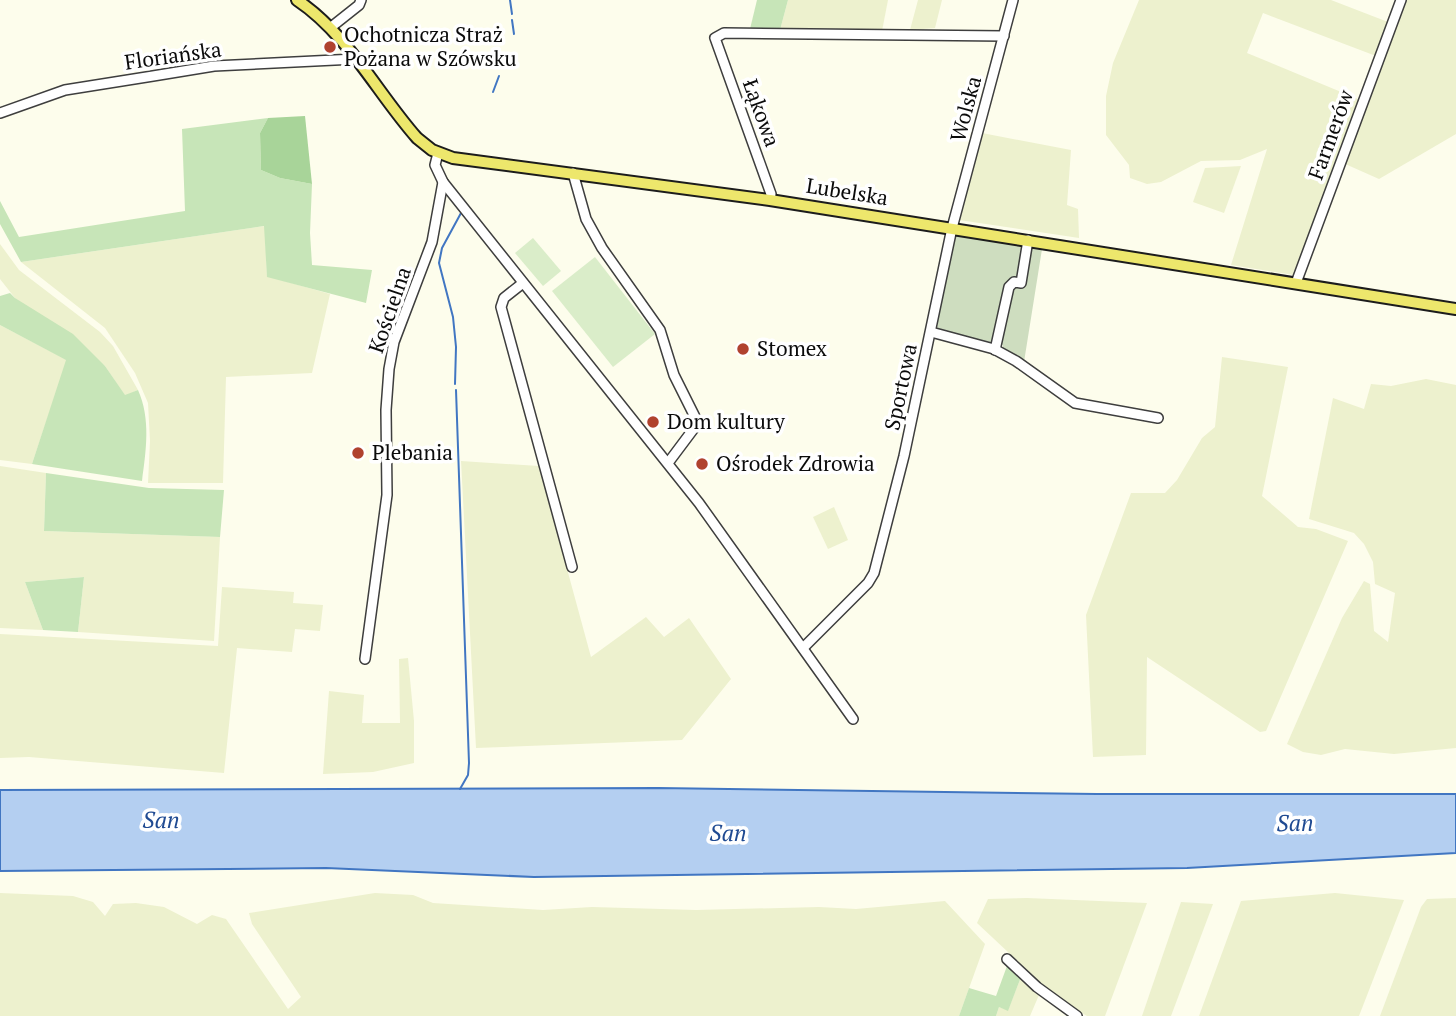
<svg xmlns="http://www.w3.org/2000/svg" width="1456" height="1016" font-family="'PT Serif',serif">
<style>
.farmland{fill:#edf1ce}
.green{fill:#c7e5b8}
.forest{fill:#a8d499}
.cemetery{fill:#ceddbf}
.pitch{fill:#daedc9}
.water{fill:#b4cff1;stroke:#4176c2;stroke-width:2}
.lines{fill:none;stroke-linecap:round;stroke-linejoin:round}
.stream{stroke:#4176c2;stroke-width:2}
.minor-casing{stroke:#3e3e3e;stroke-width:12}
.major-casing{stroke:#1c1c1c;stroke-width:14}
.minor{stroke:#fff;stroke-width:9}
.major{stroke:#ede76c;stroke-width:10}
.poi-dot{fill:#b0422f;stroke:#fff;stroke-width:2.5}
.labels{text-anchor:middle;stroke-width:7;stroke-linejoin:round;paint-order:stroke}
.poi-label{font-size:21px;fill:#0b0b0b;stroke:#fff;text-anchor:start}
.street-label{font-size:21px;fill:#0b0b0b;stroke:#fff}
.water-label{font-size:23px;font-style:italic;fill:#1f4a92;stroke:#fff}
</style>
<rect width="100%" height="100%" fill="#fdfdec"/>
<g class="farmland">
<path d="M788,0H888L882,31L780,30Z"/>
<path d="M918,0H942L935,28L910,30Z"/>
<path d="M1139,0H1331L1388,22L1376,56L1263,13L1247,53L1358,99L1294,275L1231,265L1267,149L1240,160L1201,161L1161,182L1147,184L1130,178L1129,165L1106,135V96L1113,63Z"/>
<path d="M1405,0H1456V134L1379,179L1343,163Z"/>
<path d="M982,133L1071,150L1067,205L1078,209L1079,238L959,220Z"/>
<path d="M1241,166L1224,213L1193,202L1205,168Z"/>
<path d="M265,226L267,276L330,294L312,373L226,377L223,483H148L150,441L148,403L135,373L105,328L21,262Z"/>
<path d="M0,244L19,270L100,332L113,346L138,390L125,396L105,366L15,298L0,279Z"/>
<path d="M0,325L67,360L32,464L0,460Z"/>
<path d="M1222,357L1288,367L1262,496L1298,527L1316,529L1348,541L1266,731L1260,732L1147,657L1146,755L1093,757L1086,615L1131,493H1165L1177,480L1202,438L1215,427Z"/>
<path d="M1426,379L1456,385V748L1394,754L1345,749L1321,755L1303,752L1287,744L1342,618L1364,581L1370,584L1374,631L1388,642L1395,593L1375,584L1373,562L1364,544L1354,533L1309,519L1333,398L1364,409L1371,384L1391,386Z"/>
<path d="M461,461L539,466L591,657L646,617L664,637L689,618L731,679L682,740L476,748Z"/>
<path d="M0,466L46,473L44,531L220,537L214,641L78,632L84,577L25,582L43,630L0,628Z"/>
<path d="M834,507L848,540L828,549L813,517Z"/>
<path d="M222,587L294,592L293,603L323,605L320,631L295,629L292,652L237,648L224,773L29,757L0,758V634L218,646Z"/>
<path d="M408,658L414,721V763L373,772L323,774L329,691L364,695L362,723H400L399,659Z"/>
<path d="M0,893L73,896L93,902L105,916L113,904L136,903L164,907L197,924L212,915L226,919L288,1009L301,997L252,924L249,913L375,893L413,895L433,903L543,910L592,907L696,910L819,907L856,909L945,901L985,944L959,1016H0Z"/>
<path d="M1335,893L1404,900L1359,1016H1199L1241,901Z"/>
<path d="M1027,898L1147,903L1105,1016H1087L1057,998L977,923L988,899Z"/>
<path d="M1456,898V1016H1380L1421,907L1427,899Z"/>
<path d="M1181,902L1213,904L1171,1016H1142Z"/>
<path d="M1021,977L1039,995L1030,1016H996L999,1007L1008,1010Z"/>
</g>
<g class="green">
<path d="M757,0H788L780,30L750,29Z"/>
<path d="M268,118L260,133L261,170L280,178L312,184L310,233L312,265L372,270L366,303L267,277L264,226L21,262L0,224V201L19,237L185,211L182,129Z"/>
<path d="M10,293L15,298L73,334L105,366L125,395L138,390C151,419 146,451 142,481L32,464L66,360L0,325V296Z"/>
<path d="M46,473L149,488L224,490L220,537L44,531Z"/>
<path d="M84,577L78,632L43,630L25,582Z"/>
<path d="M1007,966L1021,977L1008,1011L999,1007L996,1016H959L969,988L996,996Z"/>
</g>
<path class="forest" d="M305,116L312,184L280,178L261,170L260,133L268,118Z"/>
<path class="cemetery" d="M953,233L1042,249L1024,362L1003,348V345L940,331L937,327Z"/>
<g class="pitch">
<path d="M533,238L561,271L543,286L515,253Z"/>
<path d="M595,257L655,334L613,367L552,291Z"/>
</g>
<path class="water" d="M658,788L1097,794H1456V853L1187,868L534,877L326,868L0,871V790Z"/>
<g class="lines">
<g class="stream">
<path d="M510,0L512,14"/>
<path d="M512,20L514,34"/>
<path d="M493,92L499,76"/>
<path d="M455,384L456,347L453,317L439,263L442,248L461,213"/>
<path d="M456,390L469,763L468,775L460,789"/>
</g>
<defs>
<g id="minor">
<path d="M330,28L359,5L361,0"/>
<path d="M0,113L65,90L153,76L214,66L355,59"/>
<path d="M438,153L435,165L443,182L699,503L853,719"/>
<path d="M573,173L586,219L602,248L660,330L674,375L698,423L668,463"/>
<path d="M770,200L771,194L715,38L724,33L1004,36"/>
<path d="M523,283L504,298L501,307L572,567"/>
<path d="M1296,283L1401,0"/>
<path d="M931,332L994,349L1016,361L1075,403L1158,418"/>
<path d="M995,350L1009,287L1014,282L1021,283L1028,240"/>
<path d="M803,648L868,583L874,573L904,456L952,228L1013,0"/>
<path d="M365,659L387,495L386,410L389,369L394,342L432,242L443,182"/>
<path d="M1007,959L1037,987L1077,1016"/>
</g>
<path id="major" d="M297,0C348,34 377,93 417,138L432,150L453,158L770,200L1456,309"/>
</defs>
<use href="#minor" class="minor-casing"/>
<use href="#major" class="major-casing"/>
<use href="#minor" class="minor"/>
<use href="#major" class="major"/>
</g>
<g class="poi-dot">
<circle cx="330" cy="47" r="7"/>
<circle cx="743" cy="349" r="7"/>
<circle cx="653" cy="422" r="7"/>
<circle cx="358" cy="453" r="7"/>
<circle cx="702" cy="464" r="7"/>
</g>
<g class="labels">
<g class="poi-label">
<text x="344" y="42">Ochotnicza Straż<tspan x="344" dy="24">Pożana w Szówsku</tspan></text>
<text x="757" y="356">Stomex</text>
<text x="667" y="429">Dom kultury</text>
<text x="372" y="460">Plebania</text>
<text x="716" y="471">Ośrodek Zdrowia</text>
</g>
<g class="street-label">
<text transform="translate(173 56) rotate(-8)" y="7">Floriańska</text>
<text transform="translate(966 109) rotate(-75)" y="7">Wolska</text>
<text transform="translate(761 113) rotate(70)" y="7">Łąkowa</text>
<text transform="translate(1331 135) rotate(-70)" y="7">Farmerów</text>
<text transform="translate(847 192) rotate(9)" y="7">Lubelska</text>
<text transform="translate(390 310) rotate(-71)" y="7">Kościelna</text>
<text transform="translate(901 387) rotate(-78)" y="7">Sportowa</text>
</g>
<g class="water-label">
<text transform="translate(161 820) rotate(1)" y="8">San</text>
<text transform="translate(1295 823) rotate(-1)" y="8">San</text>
<text transform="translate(728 833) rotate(1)" y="8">San</text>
</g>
</g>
</svg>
